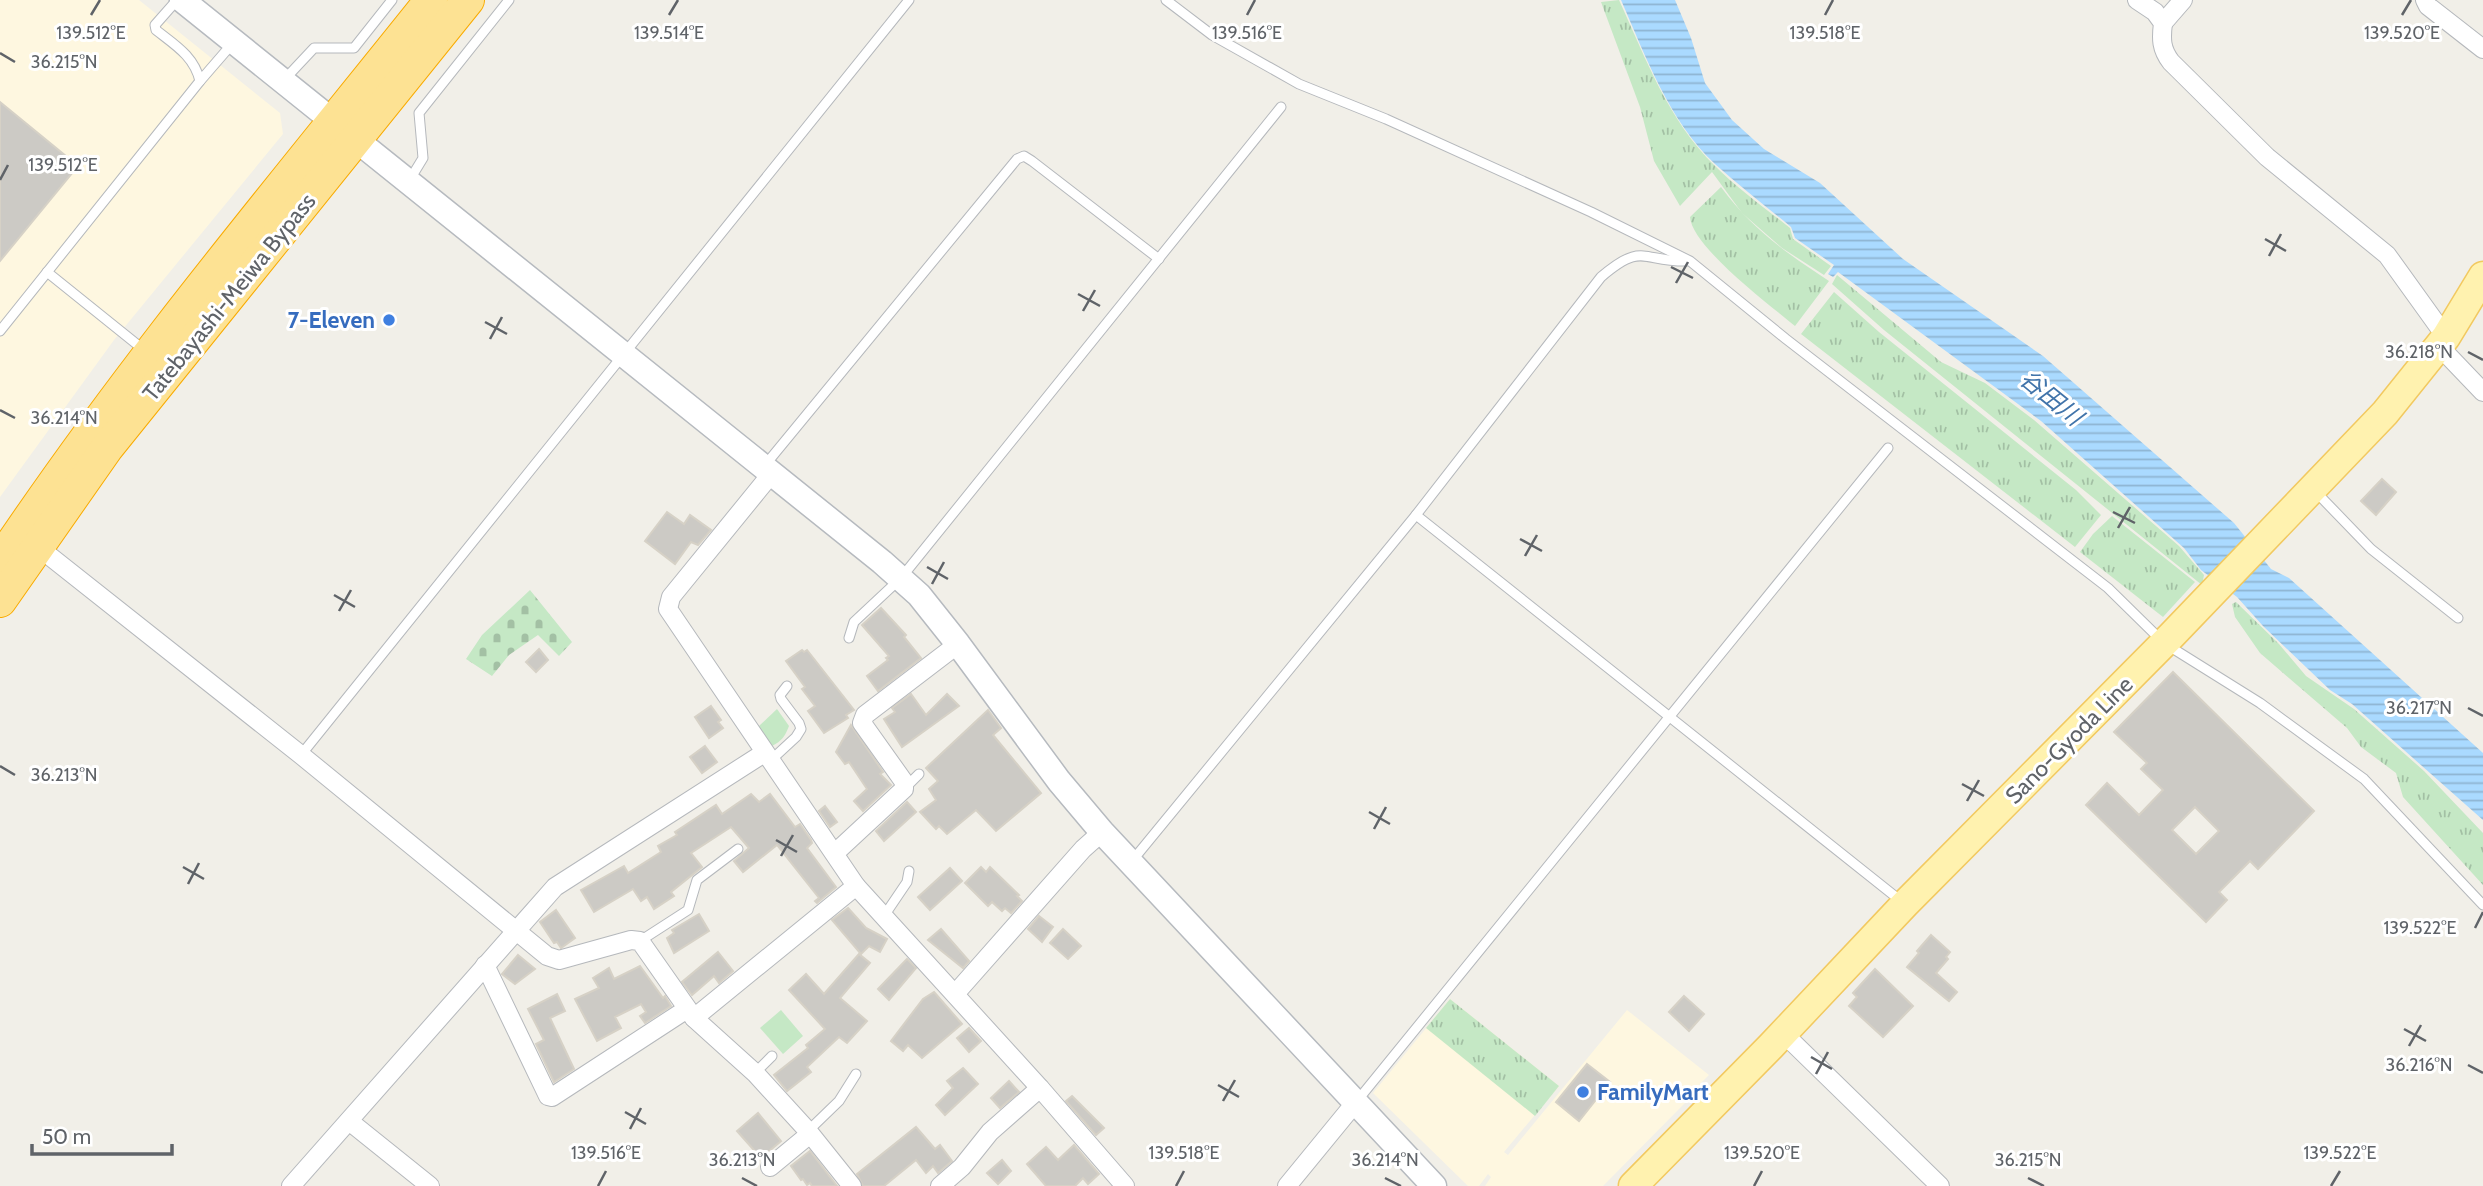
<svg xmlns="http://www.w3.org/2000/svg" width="2483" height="1186" font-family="Cabin,'Noto Sans JP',sans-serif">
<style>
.commercial{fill:#fef7e0}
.grass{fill:url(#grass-tufts)}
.cemetery{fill:url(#cemetery-stones)}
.green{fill:#c5e8c5}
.water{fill:url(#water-rules)}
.building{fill:#cccac5;stroke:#d6d1c6;stroke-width:2;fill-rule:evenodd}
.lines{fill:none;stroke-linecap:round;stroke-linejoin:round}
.lane-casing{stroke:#b5b8bc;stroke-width:11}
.street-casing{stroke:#b5b8bc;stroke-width:20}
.secondary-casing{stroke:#b6babf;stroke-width:27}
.primary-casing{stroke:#f2c960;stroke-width:31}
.highway-casing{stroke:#f9ab00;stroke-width:34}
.lane{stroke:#fff;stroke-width:9}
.street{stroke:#fff;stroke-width:18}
.secondary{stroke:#fff;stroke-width:24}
.primary{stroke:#fff2af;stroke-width:28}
.highway{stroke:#fde293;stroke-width:32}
.ticks{fill:none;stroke:#5f6368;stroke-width:2.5}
.shop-dot{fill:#3f7fe0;stroke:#fff;stroke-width:2.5}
.labels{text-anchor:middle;stroke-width:6;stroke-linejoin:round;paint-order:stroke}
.street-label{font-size:23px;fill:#5f6368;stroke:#fff}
.shop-label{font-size:23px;font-weight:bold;fill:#366cbe;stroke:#fff;text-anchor:end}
.water-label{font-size:24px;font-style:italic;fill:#4174aa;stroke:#fff}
.ticks-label{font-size:18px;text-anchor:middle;fill:#5f6368;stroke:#fff;stroke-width:6;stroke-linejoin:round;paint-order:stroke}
</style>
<defs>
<pattern id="grass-tufts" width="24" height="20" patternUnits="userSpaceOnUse" patternTransform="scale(1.75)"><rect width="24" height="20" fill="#c5e8c5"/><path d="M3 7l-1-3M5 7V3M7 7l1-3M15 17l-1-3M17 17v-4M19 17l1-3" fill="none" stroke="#a3c0a4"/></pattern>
<pattern id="cemetery-stones" width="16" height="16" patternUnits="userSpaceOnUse" patternTransform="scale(1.75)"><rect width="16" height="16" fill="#c5e8c5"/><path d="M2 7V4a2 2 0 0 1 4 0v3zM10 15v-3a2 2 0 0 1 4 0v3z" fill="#a3c0a4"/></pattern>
<pattern id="water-rules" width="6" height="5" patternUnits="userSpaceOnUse" patternTransform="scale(1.75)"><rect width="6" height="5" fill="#aadaff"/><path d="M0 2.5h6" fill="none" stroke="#8eb4d2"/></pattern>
</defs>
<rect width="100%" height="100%" fill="#f1efe8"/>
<g class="commercial">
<path d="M0,0H139L280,113L283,134L114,340L0,497Z"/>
<path d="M1450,999L1559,1086L1504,1152L1508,1155L1627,1010L1709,1075L1684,1100L1685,1103L1603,1186H1485L1491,1177L1488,1174L1479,1186H1468L1373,1093Z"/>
</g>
<g class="grass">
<path d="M1619,0C1646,59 1668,120 1715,166C1738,189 1765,208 1790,228L1793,239L1831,266L1824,275L1782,248L1742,213L1712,172L1680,206L1654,161L1640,107L1601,2Z"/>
<path d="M1721,187C1753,230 1785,252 1829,281L1795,326C1771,306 1692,247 1690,217Z"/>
<path d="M1837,275L1941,362L1985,383L2034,420L2179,546L2204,575L2202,585L1884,330L1832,284Z"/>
<path d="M1834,292L1879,332L2076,490L2101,515L2075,547L1801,334Z"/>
<path d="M2112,516L2195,582L2163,617L2080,552L2093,534Z"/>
<path d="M2236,602L2279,644L2306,676L2354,709L2424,771L2483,833V885L2403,797L2396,773L2361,747L2347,728L2260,653L2235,617L2232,604Z"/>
<path d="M1450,999L1559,1086L1535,1116L1426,1028Z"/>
</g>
<path class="cemetery" d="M530,590L572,642L559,656L538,635L509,655L492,676L466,659L482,635Z"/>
<g class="green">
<path d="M777,709L789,726C785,736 782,741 772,746L758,727Z"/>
<path d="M781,1010L803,1036L783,1054L760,1028Z"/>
</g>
<path class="water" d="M1621,0H1675L1691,38L1705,83L1732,120L1764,149L1820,183L1903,259L2043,356L2234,523L2271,569L2289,578L2483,753V820L2352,704L2330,690L2263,626L2237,597L2201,570L2184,548L2041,421L1838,272L1833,277L1828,274L1834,265L1795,238L1791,227C1766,206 1739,186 1715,164C1669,121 1646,57 1621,0Z"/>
<g class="building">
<path d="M0,102L78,166L0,261Z"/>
<path d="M2382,479L2396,492L2376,515L2361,501Z"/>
<path d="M667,512L684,524L690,515L711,530L698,545L691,542L675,564L645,541Z"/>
<path d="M881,608L906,635L904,637L921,658L878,691L867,676L888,660L886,658L889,656L862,625Z"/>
<path d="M539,649L548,660L536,672L526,662Z"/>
<path d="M802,650L804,652L807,650L854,710L846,715L848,718L824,733L808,711L815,706L802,689L805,687L786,661Z"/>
<path d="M2173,672L2314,811L2258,869L2250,861L2219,892L2227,900L2206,922L2086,805L2107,783L2139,815L2163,790L2141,769L2147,763L2114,732ZM2195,807L2219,831L2196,854L2172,830Z"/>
<path d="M911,694L926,715L947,694L959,706L902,747L884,719L895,712L892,708Z"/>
<path d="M711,706L721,720L718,722L723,728L709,738L695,717Z"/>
<path d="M988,710L1001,728L993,735L1041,793L996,831L976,810L947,834L939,826L936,829L920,812L936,800L929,789L938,781L926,768Z"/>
<path d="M851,725L883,772L880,774L891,785L863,811L854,801L867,789L849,762L845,764L836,752Z"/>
<path d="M705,746L717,762L702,773L690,757Z"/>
<path d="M751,794L759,802L770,794L795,827L800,824L811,840L812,843L807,848L836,887L817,903L815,901L819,898L777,845L743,872L734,861L749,848L731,827L691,853L702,867L671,892L674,896L654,909L647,897L641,901L633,889L594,912L581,890L624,866L628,873L661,852L658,846L677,835L675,832L716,805L722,814Z"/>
<path d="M907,802L916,812L884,841L876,831Z"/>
<path d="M825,806L837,822L830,827L819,811Z"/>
<path d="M981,867L986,872L990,867L1019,895L1017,896L1022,901L1011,913L1005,908L1002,911L992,902L988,906L965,883Z"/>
<path d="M950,868L962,881L930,910L918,897Z"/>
<path d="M848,908L866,928L887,939L880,952L869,946L861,954L832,920Z"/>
<path d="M556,910L575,938L561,948L557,942L554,943L540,922Z"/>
<path d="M699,914L709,931L674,953L667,938L674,933L672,930Z"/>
<path d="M1039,916L1053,927L1042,942L1028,929Z"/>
<path d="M941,929L969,961L963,968L928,940Z"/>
<path d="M1063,929L1081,946L1068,959L1050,943Z"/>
<path d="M1931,935L1950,952L1946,957L1948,959L1936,973L1957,992L1949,1001L1907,967L1919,953L1917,951Z"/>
<path d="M718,952L733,971L719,983L714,976L692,995L682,982Z"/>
<path d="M859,954L870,963L840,998L867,1021L847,1043L839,1037L807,1067L811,1072L787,1091L774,1075L808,1048L806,1045L825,1029L789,990L806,974L824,994Z"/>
<path d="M518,955L535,969L515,984L502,974Z"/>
<path d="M907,959L916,968L889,1000L878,989Z"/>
<path d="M640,966L663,998L665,996L671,1006L645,1023L640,1016L646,1012L641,1004L615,1017L621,1028L597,1041L575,999L599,988L593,978L609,968L614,979Z"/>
<path d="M1875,969L1913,1006L1883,1037L1849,1006L1857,997L1853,993Z"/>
<path d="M934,992L962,1024L922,1058L908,1045L903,1051L891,1041L923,999Z"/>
<path d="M557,994L565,1011L550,1018L574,1069L554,1082L536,1044L544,1040L528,1009Z"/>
<path d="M1684,996L1704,1014L1689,1031L1669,1012Z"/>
<path d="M969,1028L981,1041L969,1052L957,1038Z"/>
<path d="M1587,1064L1610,1082L1579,1121L1556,1102Z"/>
<path d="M963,1068L978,1084L945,1115L936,1105L953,1088L947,1081Z"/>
<path d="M1009,1081L1019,1092L1000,1108L991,1098Z"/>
<path d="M1072,1096L1104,1128L1096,1135L1066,1101Z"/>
<path d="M758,1113L781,1141L761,1158L737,1131Z"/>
<path d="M916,1127L935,1149L940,1145L952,1161L938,1173L933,1166L926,1173L916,1160L884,1186H863L857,1174Z"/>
<path d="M1074,1145L1099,1174L1088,1184L1083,1178L1075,1186H1046L1027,1164L1046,1147L1058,1160Z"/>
<path d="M810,1151L837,1186H812L810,1183L807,1185L803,1179L801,1180L791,1166Z"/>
<path d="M1002,1160L1011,1171L998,1184L987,1173Z"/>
</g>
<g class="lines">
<defs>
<g id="lane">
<path d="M177,0L155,25L156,30C175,45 194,56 200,81"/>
<path d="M1166,0L1212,35L1299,84L1386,119L1591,212L1690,261L1786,339L2108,588L2164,643L2260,703L2364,779L2483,905"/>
<path d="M284,80L314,48H354L392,0"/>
<path d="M409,181L423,158L419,113L509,0"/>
<path d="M47,272L144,350"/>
<path d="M0,331L200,81L232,44"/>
<path d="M766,464L1017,159L1024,156L1032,161L1159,259"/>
<path d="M2316,492L2371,549L2458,618"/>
<path d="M1416,515L1901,901"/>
<path d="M849,638L854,622L901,578L1281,107"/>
<path d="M301,755L909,0"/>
<path d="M770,761L796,737L801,729L799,723L781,699L780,695L787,686"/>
<path d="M905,788L919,774"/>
<path d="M1132,861L1416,515L1601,277C1643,241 1642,262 1687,261"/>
<path d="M884,916L907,882L909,871"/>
<path d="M640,941L688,910L697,880L738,849"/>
<path d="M755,1073L772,1056"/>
<path d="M1357,1101L1888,448"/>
<path d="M808,1131L839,1101L856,1074"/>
</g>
<g id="street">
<path d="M2137,0L2155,12L2163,23C2161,39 2161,49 2171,62L2267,157L2387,255L2446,337"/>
<path d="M2425,0L2428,6L2483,49"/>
<path d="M2163,23L2183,0"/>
<path d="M2438,345L2483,392"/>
<path d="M772,473L671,597L668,609L856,886L1040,1088L1125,1186"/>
<path d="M37,546L301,755L547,956L559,960L631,940L640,941L694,1018L755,1073L808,1131L852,1186"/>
<path d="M835,853L904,789V782L862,723L865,715L958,644"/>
<path d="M485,965L548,1096L552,1097L687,1009"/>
<path d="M955,994L1083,849L1102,832"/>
<path d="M694,1018L856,886"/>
<path d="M1783,1033L1940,1186"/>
<path d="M349,1121L430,1186"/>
<path d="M770,1167L810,1134"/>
<path d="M291,1186L555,887L764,753"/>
<path d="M940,1186L962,1167L990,1132L1040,1088"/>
<path d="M1287,1186L1355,1103"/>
</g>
<path id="secondary" d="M182,0L882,562L919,595L958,644L1059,781L1102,832L1434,1186"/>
<path id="primary" d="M1633,1186L1771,1046L1905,904L2172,635L2385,413L2446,337L2483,276"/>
<g id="highway">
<path d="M0,561C131,365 284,184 431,0"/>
<path d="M0,601L107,448L468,0"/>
</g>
</defs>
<use href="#lane" class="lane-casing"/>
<use href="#street" class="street-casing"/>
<use href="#secondary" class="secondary-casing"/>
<use href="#primary" class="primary-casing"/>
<use href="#highway" class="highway-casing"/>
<use href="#lane" class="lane"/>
<use href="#street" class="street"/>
<use href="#secondary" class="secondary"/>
<use href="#primary" class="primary"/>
<use href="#highway" class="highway"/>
</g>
<path class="ticks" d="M91,15L100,0M669,15L678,0M1247,15L1255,0M1825,15L1833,0M2402,15L2411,0M0,53L15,62M0,180L8,165M2265,239L2286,251M2269,256L2281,234M1671,267L1693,278M1676,283L1688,262M1078,294L1100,306M1083,311L1095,290M485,322L507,334M490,339L502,317M2468,352L2483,360M0,410L15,418M2113,512L2135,523M2118,528L2130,507M1520,539L1542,551M1525,556L1537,535M927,567L948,579M932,584L944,562M334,595L355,607M339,611L351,590M2468,708L2483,716M0,766L15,775M1962,784L1984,796M1967,801L1979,780M1369,812L1390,824M1374,829L1386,807M776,840L797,852M781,856L793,835M183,867L204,879M188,884L199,863M2475,928L2483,912M2404,1029L2426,1041M2409,1046L2421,1025M1811,1057L1832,1069M2468,1065L2483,1073M1816,1074L1828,1052M1218,1085L1239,1097M1223,1101L1235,1080M625,1112L646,1124M630,1129L641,1108M742,1178L757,1186M1385,1178L1401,1186M2028,1178L2044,1186M598,1186L606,1171M1176,1186L1184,1171M1754,1186L1762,1171M2331,1186L2340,1171"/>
<g class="shop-dot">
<circle cx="389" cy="320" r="7"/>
<circle cx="1583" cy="1092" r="7"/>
</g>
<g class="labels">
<g class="street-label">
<text transform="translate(229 297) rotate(-51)" y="8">Tatebayashi-Meiwa Bypass</text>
<text transform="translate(2069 740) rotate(-45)" y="8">Sano-Gyoda Line</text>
</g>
<g class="shop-label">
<text x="375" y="328">7-Eleven</text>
<text x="1597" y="1100" text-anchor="start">FamilyMart</text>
</g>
<g class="water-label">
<text transform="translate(2051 398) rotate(39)" y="8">谷田川</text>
</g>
</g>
<g class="ticks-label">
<text x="91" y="39">139.512°E</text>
<text x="669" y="39">139.514°E</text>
<text x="1247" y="39">139.516°E</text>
<text x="1825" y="39">139.518°E</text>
<text x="2402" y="39">139.520°E</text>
<text x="64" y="68">36.215°N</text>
<text x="63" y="171">139.512°E</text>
<text x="2419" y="358">36.218°N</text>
<text x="64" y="424">36.214°N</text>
<text x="2419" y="714">36.217°N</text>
<text x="64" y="781">36.213°N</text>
<text x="2420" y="934">139.522°E</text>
<text x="2419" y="1071">36.216°N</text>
<text x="606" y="1159">139.516°E</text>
<text x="1184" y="1159">139.518°E</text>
<text x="1762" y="1159">139.520°E</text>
<text x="2340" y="1159">139.522°E</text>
<text x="742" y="1166">36.213°N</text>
<text x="1385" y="1166">36.214°N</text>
<text x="2028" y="1166">36.215°N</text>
</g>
<path d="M32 1144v10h140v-10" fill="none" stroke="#5f6368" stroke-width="3.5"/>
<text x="42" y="1144" font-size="21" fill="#5f6368" stroke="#ffffff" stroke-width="5" paint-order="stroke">50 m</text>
</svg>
